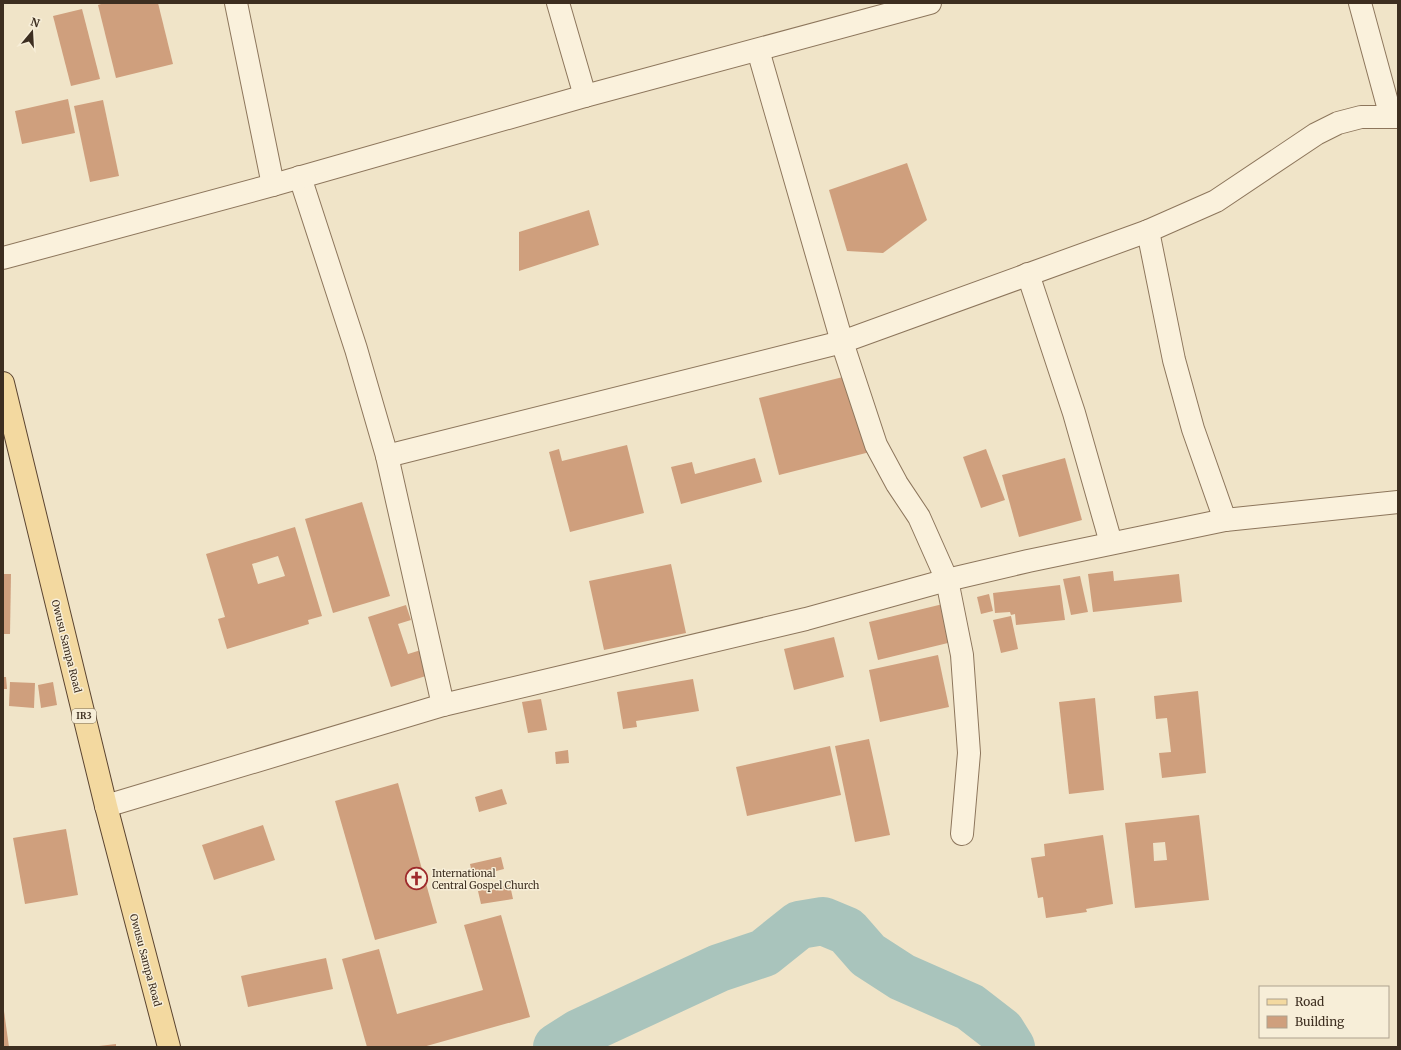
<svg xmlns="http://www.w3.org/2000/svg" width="1401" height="1050" font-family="Merriweather,serif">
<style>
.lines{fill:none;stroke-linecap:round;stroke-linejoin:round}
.river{stroke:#a9c4bc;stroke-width:48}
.building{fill:#cf9f7d;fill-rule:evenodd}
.minor-casing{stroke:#8d765c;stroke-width:24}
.major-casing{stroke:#5b4430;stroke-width:24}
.minor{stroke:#faf1dc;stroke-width:22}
.major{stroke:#f3d9a0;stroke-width:22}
.labels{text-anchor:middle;stroke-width:3;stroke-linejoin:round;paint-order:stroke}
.shield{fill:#f7eed8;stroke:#756857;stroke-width:1}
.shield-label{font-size:9px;font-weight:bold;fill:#3d2e20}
.street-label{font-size:10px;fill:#3d2e20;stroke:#f7eed8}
.poi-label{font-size:10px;fill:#3d2e20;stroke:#f7eed8;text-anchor:start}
</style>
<rect width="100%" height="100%" fill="#f0e4c8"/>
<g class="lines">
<path class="river" d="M557,1047L579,1033L719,968L764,953L799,925L823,921L847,931L868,955L902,977L970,1007L1001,1031L1011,1047"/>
</g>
<g class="building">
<path d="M104,3H158L173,64L116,78L98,5Z"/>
<path d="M82,9L100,79L71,86L53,16Z"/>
<path d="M68,99L75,133L22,144L15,111Z"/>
<path d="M103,100L119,176L90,182L74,106Z"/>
<path d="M907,163L927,220L883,253L847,251L829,190Z"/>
<path d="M589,210L599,245L519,271V232Z"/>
<path d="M851,375L870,452L779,475L759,398Z"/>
<path d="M627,445L644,513L570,532L549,452L559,449L562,461Z"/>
<path d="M986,449L1005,500L981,508L963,457Z"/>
<path d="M755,458L762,482L681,504L671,467L692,462L695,474Z"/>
<path d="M1065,458L1082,520L1019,537L1002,475Z"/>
<path d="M362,502L390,596L333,613L305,519Z"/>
<path d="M295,527L322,616L308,620L309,624L227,649L218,619L225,617L206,554ZM278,556L285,576L258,584L252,564Z"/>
<path d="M671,564L686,633L604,650L589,581Z"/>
<path d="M1113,571L1114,581L1179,574L1182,602L1093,612L1088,574Z"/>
<path d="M3,574H11L10,634H3Z"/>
<path d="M1080,576L1088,612L1071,615L1063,579Z"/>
<path d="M1060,585L1065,620L1016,625L1015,614L1011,615L1010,612L995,613L993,593Z"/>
<path d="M989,594L993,611L981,614L977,597Z"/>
<path d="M943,604L952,642L878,660L869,622Z"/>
<path d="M406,605L411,620L398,624L408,654L421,650L429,675L391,687L368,617Z"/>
<path d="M1011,616L1018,649L1001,653L993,620Z"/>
<path d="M834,637L844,677L794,690L784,649Z"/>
<path d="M938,655L949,707L880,722L869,670Z"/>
<path d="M3,677H6L7,689H3Z"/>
<path d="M693,679L699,711L636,721L637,727L623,729L617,692Z"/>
<path d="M10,682L35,683L34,708L9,706Z"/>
<path d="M53,682L57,705L41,708L38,685Z"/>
<path d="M1198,691L1206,773L1162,778L1159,753L1171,752L1167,718L1156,719L1154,696Z"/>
<path d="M1095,698L1104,790L1069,794L1059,702Z"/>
<path d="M541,699L547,730L528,733L522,702Z"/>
<path d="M869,739L890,835L855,842L835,746Z"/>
<path d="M830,746L841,795L747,816L736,767Z"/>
<path d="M568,750L569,763L556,764L555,752Z"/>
<path d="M398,783L437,923L375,940L335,801Z"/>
<path d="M502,789L507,804L479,812L475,797Z"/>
<path d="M1199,815L1209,900L1135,908L1125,823ZM1165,842L1167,860L1154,861L1153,843Z"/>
<path d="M263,825L275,860L214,880L202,845Z"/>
<path d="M66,829L78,895L25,904L13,838Z"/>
<path d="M1103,835L1113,904L1086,909L1087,912L1046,918L1043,897L1038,898L1031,858L1045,856L1044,844Z"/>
<path d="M501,857L504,869L473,877L470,864Z"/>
<path d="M510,885L513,899L481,904L478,891Z"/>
<path d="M501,915L530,1017L423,1047H367L342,959L379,949L397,1014L483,990L464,925Z"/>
<path d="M326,958L333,989L248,1007L241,976Z"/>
<path d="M3,1011H4L9,1047H3Z"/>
<path d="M116,1044V1047H99V1046Z"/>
</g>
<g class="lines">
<defs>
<g id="minor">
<path d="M236,3L273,185"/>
<path d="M558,3L585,96"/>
<path d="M1360,3L1391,117"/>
<path d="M758,50L842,342L876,445L897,484L919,517L947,580L962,655L969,753L962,834"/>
<path d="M300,177L356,349L387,456L842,342L1148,231L1216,201L1316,134L1338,123L1361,117H1398"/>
<path d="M1148,231L1174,360L1193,429L1225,520"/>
<path d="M3,258L273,185L585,96L930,3"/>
<path d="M1028,274L1074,413L1111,543"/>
<path d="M387,456L443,705"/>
<path d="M106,806L443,705L806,619L947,580L1028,561L1225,520L1398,502"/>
</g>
<path id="major" d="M3,383L106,806L169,1047"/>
</defs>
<use href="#minor" class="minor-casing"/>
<use href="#major" class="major-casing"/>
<use href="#minor" class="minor"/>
<use href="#major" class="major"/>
</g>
<defs>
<symbol id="church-ring" viewBox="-11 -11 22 22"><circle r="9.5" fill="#f7eed8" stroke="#9e2a2b" stroke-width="1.5"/><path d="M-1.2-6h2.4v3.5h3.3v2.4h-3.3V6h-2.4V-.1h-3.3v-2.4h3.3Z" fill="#9e2a2b"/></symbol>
</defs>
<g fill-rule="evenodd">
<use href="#church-ring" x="404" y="866" width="25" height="25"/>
</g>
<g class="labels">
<rect class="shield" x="72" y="709" width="24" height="14" rx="3"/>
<g class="shield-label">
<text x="84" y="719">IR3</text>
</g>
<g class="street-label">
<text transform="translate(67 646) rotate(76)" y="4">Owusu Sampa Road</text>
<text transform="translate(146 960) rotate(75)" y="4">Owusu Sampa Road</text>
</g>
<g class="poi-label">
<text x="432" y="877">International<tspan x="432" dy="12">Central Gospel Church</tspan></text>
</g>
</g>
<rect width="1401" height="1050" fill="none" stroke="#3d2e20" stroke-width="8"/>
<rect x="1259" y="986" width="130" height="52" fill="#f7eed8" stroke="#ada18e"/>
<rect x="1267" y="999" width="20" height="6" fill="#f3d9a0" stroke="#ada18e"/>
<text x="1295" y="1006" font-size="12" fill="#3d2e20">Road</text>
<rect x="1267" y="1016" width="20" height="12" fill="#cf9f7d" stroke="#ada18e"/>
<text x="1295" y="1026" font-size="12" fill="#3d2e20">Building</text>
<g transform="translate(32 32) rotate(18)" stroke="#f7eed8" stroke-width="3" paint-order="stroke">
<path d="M0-3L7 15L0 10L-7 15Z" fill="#3d2e20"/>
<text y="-6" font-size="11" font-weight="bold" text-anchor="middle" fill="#3d2e20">N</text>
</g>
</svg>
